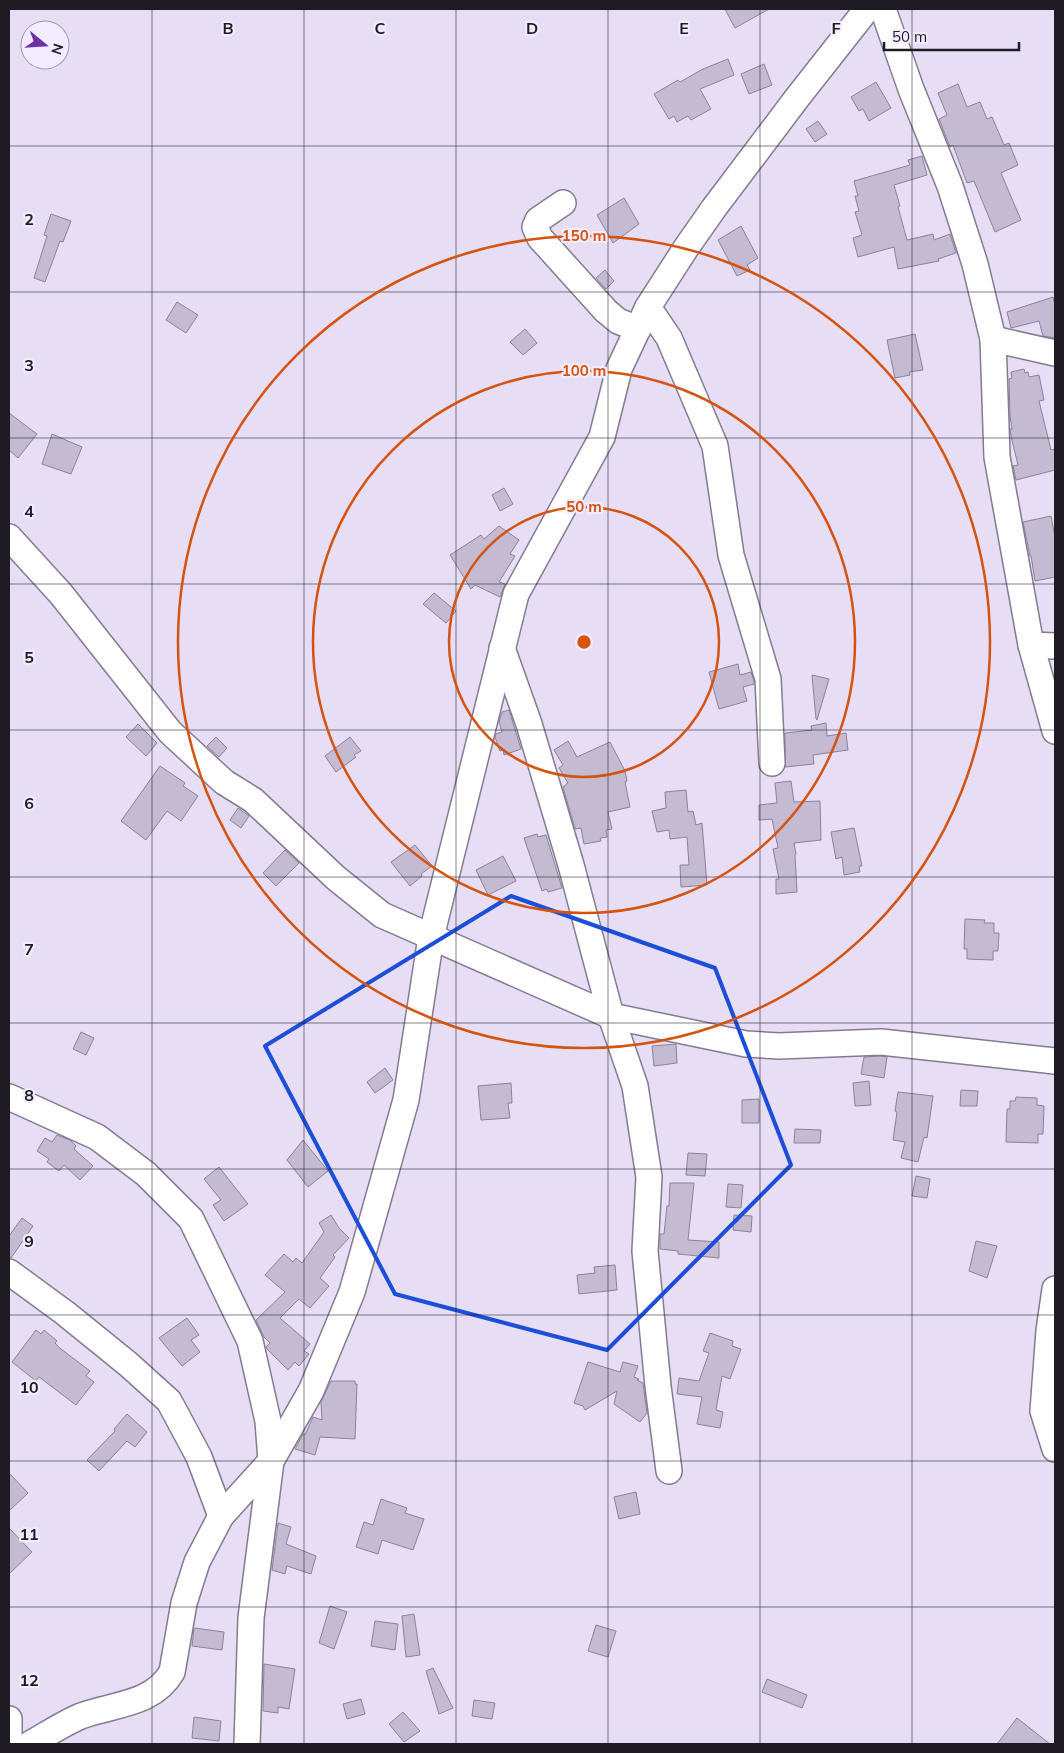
<svg xmlns="http://www.w3.org/2000/svg" width="1064" height="1753" font-family="Mulish,sans-serif">
<style>
.building{fill:#c4bbd2;stroke:#8b8298}
.lines{fill:none;stroke-linecap:round;stroke-linejoin:round}
.minor-casing{stroke:#847b91;stroke-width:28}
.minor{stroke:#fff;stroke-width:25}
.marked{fill:none;stroke:#1d4ed8;stroke-width:4;stroke-linejoin:round}
.grid{fill:none;stroke:#1e1b23;stroke-width:1;stroke-opacity:0.55}
.ring{fill:none;stroke:#d4530e;stroke-width:2.5}
.grid-label{font-size:16px;text-anchor:middle;font-weight:bold;fill:#1e1b23;stroke:#f3ebff;stroke-width:4.5;stroke-linejoin:round;paint-order:stroke}
.centre{fill:#d4530e;stroke:#f3ebff;stroke-width:2.5}
.ring-label{font-size:15px;text-anchor:middle;font-weight:bold;fill:#d4530e;stroke:#f3ebff;stroke-width:4.5;stroke-linejoin:round;paint-order:stroke}
</style>
<rect width="100%" height="100%" fill="#e7ddf5"/>
<g class="building">
<path d="M725,9H769L735,28Z"/>
<path d="M728,59L734,75L700,89L711,109L691,120L688,116L677,122L674,116L669,119L654,94L678,80L680,82L703,69Z"/>
<path d="M764,64L772,85L749,94L741,74Z"/>
<path d="M876,82L891,108L869,121L863,109L859,111L851,97Z"/>
<path d="M958,84L967,107L980,102L987,119L992,117L1004,145L1009,143L1018,165L1001,173L1021,220L995,232L974,181L967,183L953,145L950,147L939,119L947,115L938,93Z"/>
<path d="M818,121L827,134L815,142L806,129Z"/>
<path d="M922,156L927,175L894,185L900,206L898,207L907,240L933,234L934,240L950,234L956,253L938,259L939,261L898,269L894,247L858,257L853,238L862,235L855,212L859,211L855,196H858L854,181L910,165L908,160Z"/>
<path d="M624,198L639,224L613,243L597,215Z"/>
<path d="M51,214L71,221L63,242L60,241L45,282L34,278L47,236L44,235Z"/>
<path d="M741,226L758,258L747,265L750,270L737,276L718,240Z"/>
<path d="M605,270L614,281L606,289L596,278Z"/>
<path d="M1053,297L1055,305V338L1043,336L1039,321L1011,328L1007,312Z"/>
<path d="M177,302L198,315L186,333L166,320Z"/>
<path d="M525,329L537,343L523,355L510,342Z"/>
<path d="M915,334L923,370L909,372L910,375L895,378L887,340Z"/>
<path d="M1024,369L1025,373L1028,372L1029,377L1039,375L1044,400L1039,401L1051,450L1055,449V470L1016,480L1013,466L1018,465L1011,436L1010,429H1012L1010,416L1009,379L1012,378L1011,372Z"/>
<path d="M9,413L37,434L18,458L9,450Z"/>
<path d="M52,434L82,447L71,474L42,464Z"/>
<path d="M504,488L513,504L500,511L492,495Z"/>
<path d="M1051,516L1055,537V577L1035,581L1031,556H1030L1023,522Z"/>
<path d="M499,526L519,540L510,554L515,556L499,582L505,584L500,597L475,585L471,589L450,555L481,535L484,539Z"/>
<path d="M434,593L456,611L446,623L423,604Z"/>
<path d="M738,664L740,675L751,672L754,681V684L743,687L747,701L719,709L709,672Z"/>
<path d="M812,675L829,679L817,720L816,719Z"/>
<path d="M509,710L521,749L504,755L503,750L500,751L495,737L496,734L502,732L499,722L502,712Z"/>
<path d="M826,723L827,736L846,733L848,750L813,755L814,764L785,767V733L812,730L811,726Z"/>
<path d="M138,724L157,743L146,756L126,737Z"/>
<path d="M216,737L227,748L219,757L207,746Z"/>
<path d="M350,737L361,751L354,755L356,757L336,772L325,756Z"/>
<path d="M568,741L577,757L610,742L625,771L627,781L625,782L630,807L608,812L612,829L606,830L607,837L600,838L601,841L584,844L581,828L575,829L563,787L568,783L559,768L563,765L554,750Z"/>
<path d="M160,766L185,783L183,786L198,796L181,821L167,811L146,840L121,821Z"/>
<path d="M791,781L794,802L820,801L821,840L794,843L796,854L795,855L797,892L776,894V879H779L773,849L778,848L772,819L759,820V805L777,803L775,783Z"/>
<path d="M686,790L688,812L693,811L696,825L702,823L707,885L681,887L680,865H689L687,837L670,839L669,830L657,832L652,811L666,808L665,792Z"/>
<path d="M238,808L249,816L241,828L230,820Z"/>
<path d="M854,828L862,866H859L860,872L844,875L842,857L836,859L831,832Z"/>
<path d="M537,834L538,837L546,835L562,888L548,892L547,889L542,891L524,838Z"/>
<path d="M415,845L432,866L421,874L422,876L410,886L391,862Z"/>
<path d="M285,850L299,863L276,886L263,873Z"/>
<path d="M503,856L516,881L488,895L476,870Z"/>
<path d="M965,919L985,920L984,923H994V933H999L998,951H993V960L967,959V949H964Z"/>
<path d="M81,1032L94,1038L86,1055L73,1049Z"/>
<path d="M676,1044L677,1063L654,1066L652,1046Z"/>
<path d="M880,1056L887,1057L884,1078L861,1074L864,1057Z"/>
<path d="M385,1068L393,1080L375,1093L367,1082Z"/>
<path d="M869,1081L871,1105L855,1106L853,1083Z"/>
<path d="M511,1083L512,1103H508L510,1118L481,1120L478,1086Z"/>
<path d="M961,1090L978,1091L977,1106H960Z"/>
<path d="M898,1092L933,1096L927,1138L924,1137L918,1162L901,1158L905,1142L893,1140L897,1112L895,1111Z"/>
<path d="M1016,1097L1037,1098V1105L1044,1106L1043,1134H1038V1143L1006,1142L1007,1109H1010V1101H1015Z"/>
<path d="M759,1099V1123H742V1100Z"/>
<path d="M795,1129L821,1130L820,1143H794Z"/>
<path d="M57,1135L70,1140L76,1146L74,1149L93,1166L80,1180L64,1165L59,1171L47,1162L49,1159L37,1151L45,1138L52,1142Z"/>
<path d="M303,1140L328,1171L308,1187L287,1160Z"/>
<path d="M688,1153L707,1154L705,1176L686,1175Z"/>
<path d="M219,1167L248,1204L224,1221L213,1205L221,1200L204,1179Z"/>
<path d="M916,1176L930,1179L927,1198L912,1196Z"/>
<path d="M670,1183H694L688,1240L719,1242V1258L678,1254V1251L660,1249V1234H664L667,1206H669Z"/>
<path d="M728,1184L743,1185L741,1208L726,1207Z"/>
<path d="M331,1215L339,1228L349,1238L333,1255L335,1257L320,1278L329,1286L310,1308L299,1299L280,1318L310,1344L304,1351L309,1354L299,1366L295,1362L288,1370L267,1349L266,1347L270,1343L264,1337L256,1320L285,1292L265,1275L284,1254L293,1262L296,1258L302,1263L324,1232L319,1223Z"/>
<path d="M734,1215L752,1216L751,1232L733,1230Z"/>
<path d="M22,1218L33,1226L11,1258H9V1236Z"/>
<path d="M976,1241L997,1246L987,1278L969,1271Z"/>
<path d="M615,1265L617,1290L579,1294L577,1275L595,1273L594,1267Z"/>
<path d="M187,1318L199,1335L191,1340L200,1352L182,1366L159,1338Z"/>
<path d="M36,1330L41,1334L44,1330L57,1341L55,1343L61,1349L90,1371L86,1376L94,1382L76,1405L39,1377L36,1381L12,1362Z"/>
<path d="M710,1333L733,1341L732,1346L741,1349L730,1379L722,1376L716,1410L723,1412L720,1428L697,1424L702,1397L677,1394L679,1378L699,1381L709,1353L703,1351Z"/>
<path d="M588,1362L620,1372L623,1362L638,1366L634,1377L639,1379L637,1380L643,1383L647,1413L640,1422L614,1404L617,1391L585,1410L583,1406L574,1403Z"/>
<path d="M331,1381H355V1384H357L355,1439L320,1437L315,1455L295,1449L303,1434L305,1435L313,1417L322,1420L321,1402Z"/>
<path d="M127,1414L147,1432L135,1447L127,1441L99,1471L87,1460L115,1431L114,1429Z"/>
<path d="M9,1473L28,1493L9,1511Z"/>
<path d="M636,1492L640,1514L619,1519L614,1497Z"/>
<path d="M381,1499L407,1508L405,1513L424,1519L413,1550L382,1540L378,1554L356,1547L364,1522L373,1525Z"/>
<path d="M278,1523L291,1527L286,1544L316,1556L311,1574L287,1566L285,1574L272,1570Z"/>
<path d="M9,1528L32,1552L9,1574Z"/>
<path d="M330,1606L347,1612L334,1649L319,1643Z"/>
<path d="M414,1614L420,1655L406,1657L402,1616Z"/>
<path d="M375,1621L398,1624L395,1650L371,1646Z"/>
<path d="M596,1625L616,1631L608,1657L588,1651Z"/>
<path d="M194,1628L224,1632L222,1650L192,1646Z"/>
<path d="M264,1664L295,1669L289,1709L278,1707V1713L263,1711Z"/>
<path d="M433,1668L453,1708L439,1714L426,1671Z"/>
<path d="M767,1679L807,1695L802,1708L762,1692Z"/>
<path d="M361,1699L365,1714L347,1719L343,1704Z"/>
<path d="M474,1700L495,1703L492,1719L472,1716Z"/>
<path d="M403,1712L420,1731L404,1742L389,1724Z"/>
<path d="M194,1717L221,1721L219,1741L192,1738Z"/>
<path d="M1017,1718L1050,1744H997Z"/>
</g>
<g class="lines">
<defs>
<g id="minor">
<path d="M883,9L911,89L950,186L975,264L993,339L997,457L1031,645L1055,731"/>
<path d="M563,203L538,220L535,227L540,238L606,311L618,321L638,329"/>
<path d="M648,307L669,338L715,446L731,555L768,679L772,763"/>
<path d="M993,339L1055,353"/>
<path d="M9,537L61,594L170,732L224,782L253,800L336,878L382,915L611,1016L746,1044L779,1046L881,1042L1055,1061"/>
<path d="M1031,645L1055,646"/>
<path d="M502,648L529,724L571,865L611,1016L635,1086L649,1177L645,1251L658,1386L669,1471"/>
<path d="M9,1097L97,1137L146,1174L191,1219L250,1341L268,1421L271,1461L251,1618L247,1744"/>
<path d="M9,1272L65,1313L128,1364L169,1401L199,1457L221,1516"/>
<path d="M1055,1289L1049,1331L1043,1411L1055,1449"/>
<path d="M9,1719V1744"/>
<path d="M30,1744C46,1735 64,1723 81,1716C113,1704 153,1705 172,1672L184,1603L197,1562L221,1516L271,1461L311,1391L352,1292L406,1100L431,937L516,594L602,437L619,369L648,307L686,248L714,208L797,98L867,9"/>
</g>
</defs>
<use href="#minor" class="minor-casing"/>
<use href="#minor" class="minor"/>
</g>
<path class="marked" d="M511,896L715,968L791,1165L607,1350L395,1294L265,1046Z"/>
<path class="grid" d="M152,9V1744M304,9V1744M456,9V1744M608,9V1744M760,9V1744M912,9V1744M9,146H1055M9,292H1055M9,438H1055M9,584H1055M9,730H1055M9,877H1055M9,1023H1055M9,1169H1055M9,1315H1055M9,1461H1055M9,1607H1055"/>
<g class="ring">
<circle cx="584" cy="642" r="135"/>
<circle cx="584" cy="642" r="271"/>
<circle cx="584" cy="642" r="406"/>
</g>
<g class="grid-label">
<text x="228" y="34">B</text>
<text x="380" y="34">C</text>
<text x="532" y="34">D</text>
<text x="684" y="34">E</text>
<text x="836" y="34">F</text>
<text x="29" y="225">2</text>
<text x="29" y="371">3</text>
<text x="29" y="517">4</text>
<text x="29" y="663">5</text>
<text x="29" y="809">6</text>
<text x="29" y="955">7</text>
<text x="29" y="1101">8</text>
<text x="29" y="1247">9</text>
<text x="29" y="1393">10</text>
<text x="29" y="1540">11</text>
<text x="29" y="1686">12</text>
</g>
<circle cx="584" cy="642" r="8" class="centre"/>
<g class="ring-label">
<text x="584" y="241">150 m</text>
<text x="584" y="376">100 m</text>
<text x="584" y="512">50 m</text>
</g>
<rect width="1064" height="1753" fill="none" stroke="#1e1b23" stroke-width="20"/>
<g transform="translate(45 45) rotate(108)"><circle r="24" fill="#f3ebff" stroke="#9e98a7"/>
<path d="M0-4L9 19L0 12L-9 19Z" fill="#6c2fa5"/>
<text y="-8" font-size="14" font-weight="bold" text-anchor="middle" fill="#1e1b23">N</text>
</g>
<path d="M884 42v8h135v-8" fill="none" stroke="#1e1b23" stroke-width="2.5"/>
<text x="892" y="42" font-size="15" fill="#1e1b23" stroke="#f3ebff" stroke-width="4" paint-order="stroke">50 m</text>
</svg>
